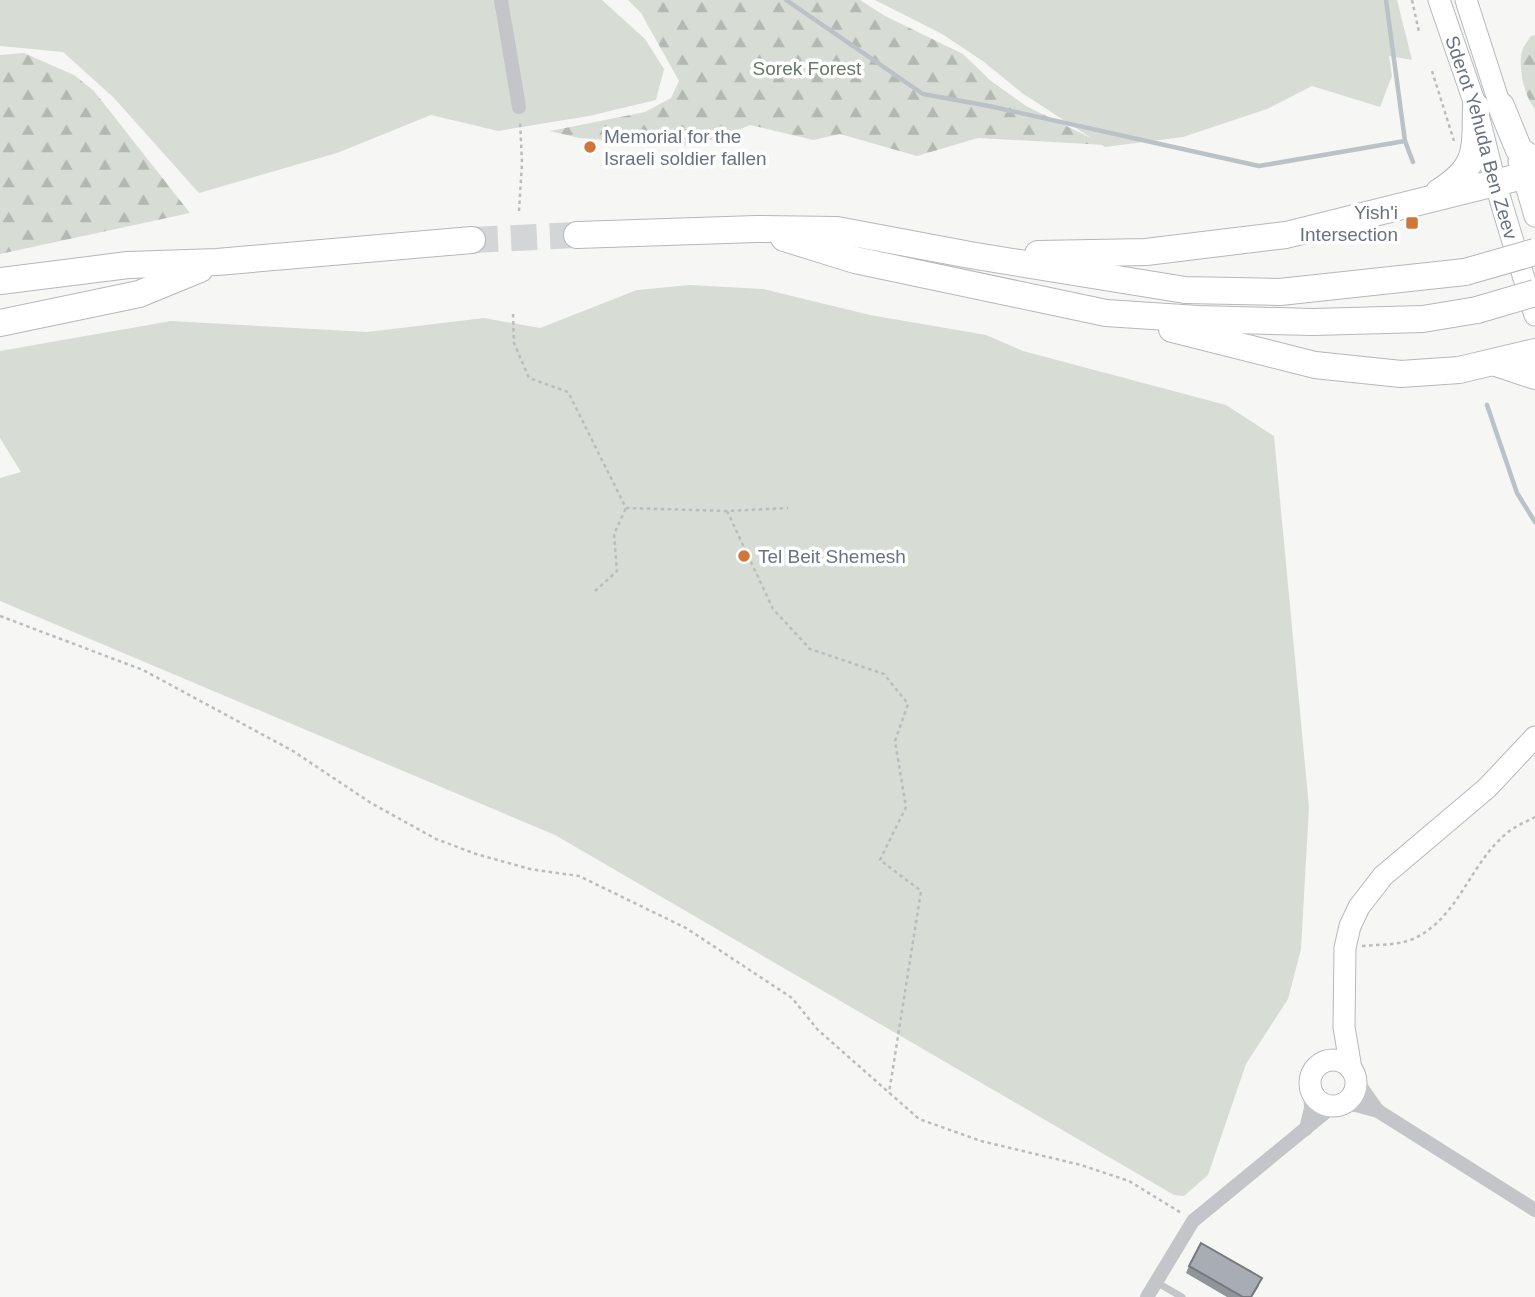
<svg xmlns="http://www.w3.org/2000/svg" width="1535" height="1297" font-family="Arial,sans-serif">
<style>
.green{fill:#d7ddd5}
.forest{fill:url(#forest-firs)}
.lines{fill:none;stroke-linecap:round;stroke-linejoin:round}
.stream{stroke:#bbc2c7;stroke-width:4.5}
.highway-tunnel{stroke:#d3d5d7;stroke-width:26;stroke-dasharray:26 13;stroke-linecap:butt}
.secondary-casing{stroke:#b5b8bd;stroke-width:23}
.highway-casing{stroke:#b5b7bb;stroke-width:28}
.path{stroke:#babcbe;stroke-width:2.5;stroke-dasharray:3.5 3.5;stroke-linecap:butt}
.lane{stroke:#c3c5c8;stroke-width:7}
.street{stroke:#c3c5c8;stroke-width:14}
.secondary{stroke:#fff;stroke-width:21}
.highway{stroke:#fff;stroke-width:26}
.highway-bridge-casing{stroke:#b5b7bb;stroke-width:28;stroke-linecap:butt}
.highway-bridge{stroke:#fff;stroke-width:26}
.wall{fill:#90959a}
.building{fill:#a8adb3;stroke:#76797d;stroke-width:2}
.poi-dot{fill:#cf763a;stroke:#fff;stroke-width:2.5}
.labels{text-anchor:middle;stroke-width:7;stroke-linejoin:round;paint-order:stroke}
.park-label{font-size:19px;fill:#677967;stroke:#fff}
.poi-label{font-size:19px;fill:#697281;stroke:#fff;text-anchor:start}
.street-label{font-size:19px;fill:#697281;stroke:#fff}
</style>
<defs>
<pattern id="forest-firs" width="22" height="20" patternUnits="userSpaceOnUse" patternTransform="scale(1.75)"><rect width="22" height="20" fill="#d7ddd5"/><path d="M5 1l3.5 6h-7zM16 11l3.5 6h-7z" fill="#b2b8b2"/></pattern>
</defs>
<rect width="100%" height="100%" fill="#f6f6f4"/>
<g class="green">
<path d="M0,0H602L645,39L664,69L656,100L589,116L498,131L431,115L337,153L199,193L113,97L63,52L0,46Z"/>
<path d="M875,0H1397L1412,60L1389,56L1392,76L1380,107L1312,86L1267,109L1183,137L1105,147L1022,93L984,62L942,34Z"/>
<path d="M690,285L763,289L870,315L986,335L1023,351L1226,405L1274,436L1309,807L1301,949L1288,999L1246,1064L1208,1175L1184,1196L1174,1195L555,835L0,601V478L21,472L0,438V351L171,321L367,332L484,318L540,328L637,290Z"/>
</g>
<g class="forest">
<path d="M628,0H860L885,16L963,54L991,81L1026,106L1105,145L978,138L917,156L840,134L813,140L750,125L719,138L683,146L579,138L550,131L645,112L671,98L679,81L641,13Z"/>
<path d="M1535,35V109C1524,96 1518,68 1522,51C1523,47 1528,40 1531,36Z"/>
<path d="M24,53L74,75L94,91L190,213L0,254V55Z"/>
</g>
<g class="lines">
<g class="stream">
<path d="M786,0L923,94L989,106L1259,166L1405,141"/>
<path d="M1386,0L1405,141L1413,162"/>
<path d="M1487,405L1517,493L1535,522"/>
</g>
<path class="highway-tunnel" d="M472,240L577,235"/>
<defs>
<g id="secondary">
<path id="s1" d="M1439,0L1476,107L1495,182L1535,315"/>
<path d="M1466,0L1505,121"/>
<path d="M1519,161L1535,216"/>
<circle cx="1333" cy="1083" r="23"/>
<path d="M1351,1069L1344,1027L1345,948L1350,926L1359,907L1383,876L1487,788L1535,737"/>
</g>
<g id="highway">
<path d="M1501,106L1519,150L1535,161"/>
<path d="M1439,192C1479,167 1475,150 1476,107"/>
<path d="M577,235L756,229L837,230L970,255L1185,290L1280,292L1465,272"/>
<path d="M784,238L855,260L1106,313L1198,319L1313,322L1423,319L1477,310"/>
<path d="M1038,254L1146,252L1286,235L1535,173"/>
<path d="M0,281L128,265L217,262L472,240"/>
<path d="M0,323L139,294L200,269"/>
<path d="M1172,329L1315,365L1401,374L1459,370L1535,352"/>
<path d="M1496,363L1535,376"/>
</g>
</defs>
<use href="#secondary" class="secondary-casing"/>
<use href="#highway" class="highway-casing"/>
<g class="path">
<path d="M1412,0L1419,32"/>
<path d="M1432,71L1454,141"/>
<path d="M519,211L522,163L520,120"/>
<path d="M513,314L514,343L529,378L568,392L626,508L727,511L788,508"/>
<path d="M727,511L773,609L810,649L884,674L908,704L895,741L906,807L880,860L921,891L889,1093"/>
<path d="M595,591L617,571L614,534L626,508"/>
<path d="M0,616L143,670L293,751L371,803L436,839L476,854L530,869L579,876L686,928L792,998L818,1030L919,1119L981,1141L1081,1165L1129,1181L1183,1214"/>
<path d="M1362,946C1380,944 1398,946 1415,938C1459,917 1470,863 1507,833C1515,826 1526,822 1535,817"/>
</g>
<path class="lane" d="M1156,1282L1182,1297"/>
<g class="street">
<path d="M501,0L519,107"/>
<path d="M1356,1080L1378,1111"/>
<path d="M1340,1105H1356L1378,1111L1535,1210"/>
<path d="M1306,1129L1311,1108L1310,1089"/>
<path d="M1147,1297L1193,1221L1333,1106"/>
</g>
<use href="#secondary" class="secondary"/>
<use href="#highway" class="highway"/>
<defs>
<g id="highway-bridge">
<path d="M1465,272L1535,252"/>
<path d="M1477,310L1535,293"/>
</g>
</defs>
<use href="#highway-bridge" class="highway-bridge-casing"/>
<use href="#highway-bridge" class="highway-bridge"/>
</g>
<path class="wall" d="M1189,1266L1259,1286L1252,1297H1227L1186,1273Z"/>
<path class="building" d="M1201,1243L1262,1278L1251,1297H1243L1189,1266Z"/>
<g class="poi-dot">
<circle cx="590" cy="147" r="7"/>
<rect x="1405" y="216" width="14" height="14" rx="3.5"/>
<circle cx="744" cy="556" r="7"/>
</g>
<g class="labels">
<g class="park-label">
<text x="807" y="75">Sorek Forest</text>
</g>
<g class="poi-label">
<text x="604" y="143">Memorial for the<tspan x="604" dy="22">Israeli soldier fallen</tspan></text>
<text x="1398" y="219" text-anchor="end">Yish'i<tspan x="1398" dy="22">Intersection</tspan></text>
<text x="758" y="563">Tel Beit Shemesh</text>
</g>
<g class="street-label">
<text dy="7" stroke="none"><textPath href="#s1" startOffset="144">Sderot Yehuda Ben Zeev</textPath></text>
</g>
</g>
</svg>
